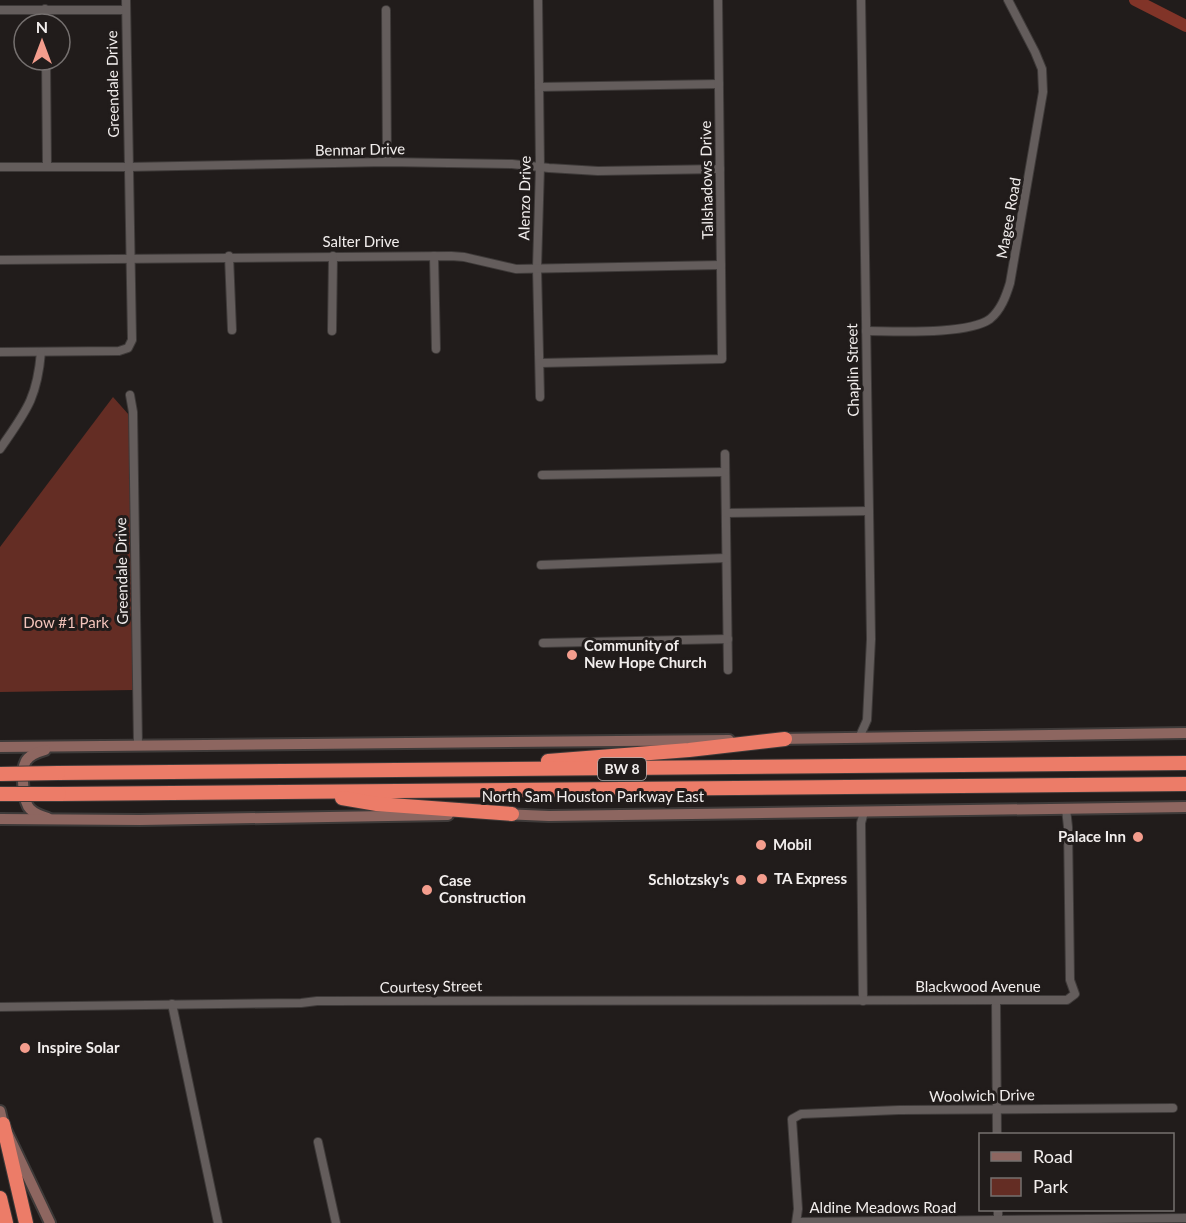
<svg xmlns="http://www.w3.org/2000/svg" width="1186" height="1223" font-family="Lato,sans-serif">
<style>
.green{fill:#642d24}
.lines{fill:none;stroke-linecap:round;stroke-linejoin:round}
.river{stroke:#813428;stroke-width:12}
.minor-casing{stroke:#3e3a39;stroke-width:10}
.secondary-casing{stroke:#3e3a39;stroke-width:14}
.motorway-casing{stroke:#3e3a39;stroke-width:16}
.minor{stroke:#645d5c;stroke-width:8}
.secondary{stroke:#8d6660;stroke-width:10}
.motorway{stroke:#ec7c68;stroke-width:14}
.motorway-bridge-casing{stroke:#3e3a39;stroke-width:16;stroke-linecap:butt}
.motorway-bridge{stroke:#ec7c68;stroke-width:14}
.poi-dot{fill:#f49d8d;stroke:#211c1b;stroke-width:2}
.labels{text-anchor:middle;stroke-width:6;stroke-linejoin:round;paint-order:stroke}
.shield{fill:#211c1b;stroke:#b3afae;stroke-width:1.5}
.shield-label{font-size:14px;font-weight:bold;fill:#f2eeed}
.street-label{font-size:15px;fill:#f2eeed;stroke:#211c1b}
.park-label{font-size:15px;fill:#f3c4bb;stroke:#211c1b}
.poi-label{font-size:15px;font-weight:bold;fill:#f2eeed;stroke:#211c1b;text-anchor:start}
</style>
<rect width="100%" height="100%" fill="#211c1b"/>
<path class="green" d="M113,397L129,415L134,690L0,692V547Z"/>
<g class="lines">
<path class="river" d="M1135,0L1186,26"/>
<defs>
<g id="minor">
<path d="M538,0L540,167L537,268L540,397"/>
<path d="M45,9V24"/>
<path d="M0,10H126"/>
<path d="M386,10L387,162"/>
<path d="M46,60L47,167"/>
<path d="M539,87L719,84"/>
<path d="M0,167H128L387,162L512,164L549,168L598,171L720,169"/>
<path d="M229,256L232,330"/>
<path d="M434,256L436,349"/>
<path d="M0,260L451,256L464,257L516,269L721,265"/>
<path d="M332,331L333,256"/>
<path d="M866,331C895,331 968,335 990,319C1001,310 1006,296 1010,283L1043,92L1042,69L1035,52L1008,0"/>
<path d="M0,352L119,351L128,348L132,340L126,0"/>
<path d="M540,363L722,359L718,0"/>
<path d="M130,395L133,412L138,746"/>
<path d="M0,449C26,411 37,399 41,352"/>
<path d="M725,454L728,670"/>
<path d="M542,475L725,472"/>
<path d="M726,513L869,511"/>
<path d="M541,565L726,558"/>
<path d="M543,643L728,639"/>
<path d="M859,738L867,720L871,639L861,0"/>
<path d="M996,1000L997,1134"/>
<path d="M863,1001L861,823L864,812"/>
<path d="M172,1004L218,1223"/>
<path d="M0,1007L301,1003L317,1001L1067,1000L1075,994L1070,980L1068,827L1066,809"/>
<path d="M318,1142L336,1223"/>
<path d="M998,1210V1223"/>
<path d="M797,1222L1186,1218"/>
<path d="M796,1223L798,1209L792,1119L801,1114L899,1110L1173,1108"/>
</g>
<g id="secondary">
<path d="M777,739L1186,733"/>
<path d="M0,747L729,740"/>
<path d="M45,750C38,752 28,755 25,763C21,772 23,802 30,809C35,814 41,816 48,818"/>
<path d="M505,814L549,816L1186,807"/>
<path d="M0,819L140,820L448,815"/>
<path d="M0,1111L3,1124L50,1223"/>
</g>
<g id="motorway">
<path d="M548,761L689,750L785,739"/>
<path d="M58,773L1186,763"/>
<path d="M59,794L1186,784"/>
<path d="M342,798L377,804L512,814"/>
<path d="M3,1124L26,1223"/>
<path d="M0,1198L6,1223"/>
</g>
</defs>
<use href="#minor" class="minor-casing"/>
<use href="#secondary" class="secondary-casing"/>
<use href="#motorway" class="motorway-casing"/>
<use href="#minor" class="minor"/>
<use href="#secondary" class="secondary"/>
<use href="#motorway" class="motorway"/>
<defs>
<g id="motorway-bridge">
<path d="M0,774L58,773"/>
<path d="M0,794H59"/>
</g>
</defs>
<use href="#motorway-bridge" class="motorway-bridge-casing"/>
<use href="#motorway-bridge" class="motorway-bridge"/>
</g>
<g class="poi-dot">
<circle cx="572" cy="655" r="6"/>
<circle cx="1138" cy="837" r="6"/>
<circle cx="761" cy="845" r="6"/>
<circle cx="762" cy="879" r="6"/>
<circle cx="741" cy="880" r="6"/>
<circle cx="427" cy="890" r="6"/>
<circle cx="25" cy="1048" r="6"/>
</g>
<g class="labels">
<rect class="shield" x="598" y="758" width="48" height="22" rx="4.5"/>
<g class="shield-label">
<text x="622" y="774">BW 8</text>
</g>
<g class="street-label">
<text transform="translate(113 84) rotate(-91)" y="5">Greendale Drive</text>
<text transform="translate(360 150) rotate(-1)" y="5">Benmar Drive</text>
<text transform="translate(707 180) rotate(-91)" y="5">Tallshadows Drive</text>
<text transform="translate(525 198) rotate(-89)" y="5">Alenzo Drive</text>
<text transform="translate(1009 218) rotate(-80)" y="5">Magee Road</text>
<text x="361" y="247">Salter Drive</text>
<text transform="translate(853 370) rotate(-91)" y="5">Chaplin Street</text>
<text transform="translate(122 571) rotate(-91)" y="5">Greendale Drive</text>
<text x="593" y="802">North Sam Houston Parkway East</text>
<text transform="translate(431 987) rotate(-1)" y="5">Courtesy Street</text>
<text x="978" y="992">Blackwood Avenue</text>
<text transform="translate(982 1096) rotate(-1)" y="5">Woolwich Drive</text>
<text x="883" y="1213">Aldine Meadows Road</text>
</g>
<g class="park-label">
<text x="66" y="628">Dow #1 Park</text>
</g>
<g class="poi-label">
<text x="584" y="651">Community of<tspan x="584" dy="17">New Hope Church</tspan></text>
<text x="1126" y="842" text-anchor="end">Palace Inn</text>
<text x="773" y="850">Mobil</text>
<text x="774" y="884">TA Express</text>
<text x="729" y="885" text-anchor="end">Schlotzsky's</text>
<text x="439" y="886">Case<tspan x="439" dy="17">Construction</tspan></text>
<text x="37" y="1053">Inspire Solar</text>
</g>
</g>
<rect x="979" y="1133" width="195" height="78" fill="#211c1b" stroke="#75706f" stroke-width="1.5"/>
<rect x="991" y="1152" width="30" height="9" fill="#8d6660" stroke="#75706f" stroke-width="1.5"/>
<text x="1033" y="1163" font-size="18" fill="#f2eeed">Road</text>
<rect x="991" y="1178" width="30" height="18" fill="#642d24" stroke="#75706f" stroke-width="1.5"/>
<text x="1033" y="1193" font-size="18" fill="#f2eeed">Park</text>
<g transform="translate(42 42)"><circle r="28" fill="#211c1b" stroke="#75706f" stroke-width="1.5"/>
<path d="M0-4.5L10 22L0 15L-10 22Z" fill="#f49d8d"/>
<text y="-9" font-size="16" font-weight="bold" text-anchor="middle" fill="#f2eeed">N</text>
</g>
</svg>
